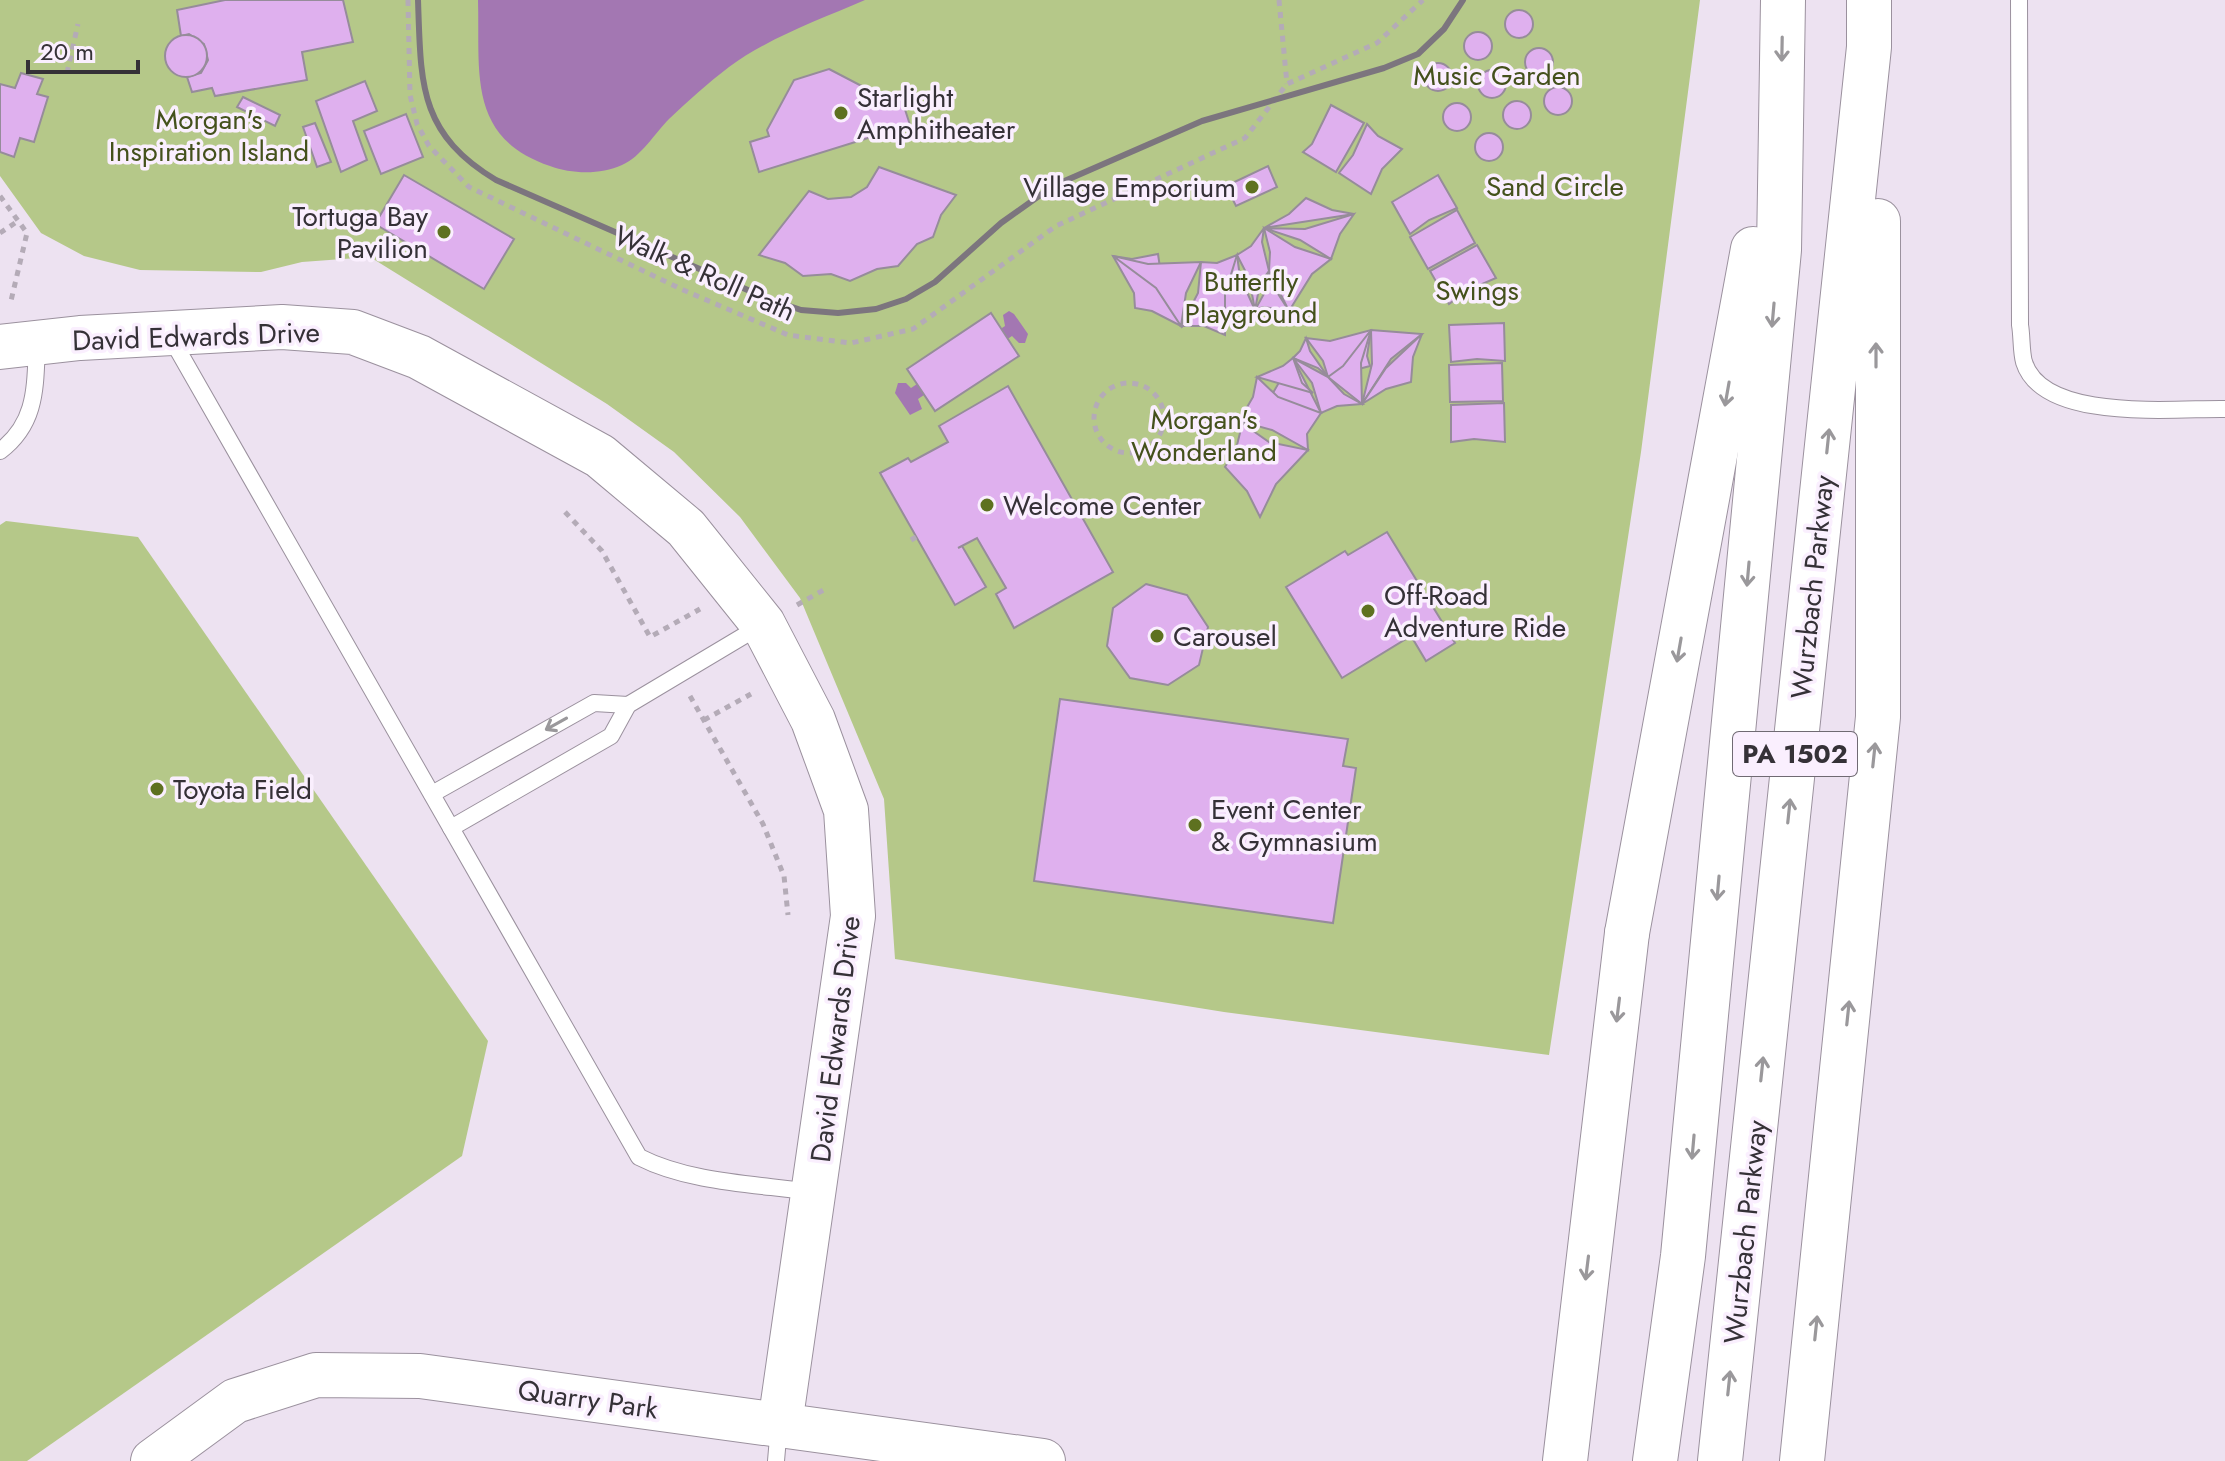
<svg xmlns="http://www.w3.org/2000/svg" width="2225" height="1461" font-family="Jost,sans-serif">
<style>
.green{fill:#b5c889}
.water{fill:#a377b2}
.building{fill:#dfb0ee;stroke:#968c9a;stroke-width:2}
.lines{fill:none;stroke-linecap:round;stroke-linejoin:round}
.lane-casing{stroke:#9b919e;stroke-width:18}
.secondary-casing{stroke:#9b919e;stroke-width:46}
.highway-casing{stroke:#9b919e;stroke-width:46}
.path{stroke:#b4abb7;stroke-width:5;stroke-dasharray:6 6;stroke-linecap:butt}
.lane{stroke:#fff;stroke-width:16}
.secondary{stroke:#fff;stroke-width:44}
.highway{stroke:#fff;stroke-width:44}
.rail{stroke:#7c757e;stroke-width:6}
.oneway{stroke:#9a989b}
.poi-dot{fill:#5e7120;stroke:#faeffe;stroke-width:3}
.labels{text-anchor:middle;stroke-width:7;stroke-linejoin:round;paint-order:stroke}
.shield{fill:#faeffe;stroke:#706a73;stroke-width:2}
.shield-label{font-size:26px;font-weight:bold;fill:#353137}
.park-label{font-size:28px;fill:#44511c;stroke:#faeffe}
.poi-label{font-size:28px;fill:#353137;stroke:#faeffe;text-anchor:start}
.street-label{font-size:28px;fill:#353137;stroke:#faeffe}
</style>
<rect width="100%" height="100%" fill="#ede2f1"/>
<g class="green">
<path d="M0,0H1700L1641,452L1549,1055L1224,1012L895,959L884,799L800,598L740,517L674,452L607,404L370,257L302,262L261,272L140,270L84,256L41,233L0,176Z"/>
<path d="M6,521L138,537L488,1041L462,1156L27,1461H0V525Z"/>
</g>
<g class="water">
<path d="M478,0H865C819,20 770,37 729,67C708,83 688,101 669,119C655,133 641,157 622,165C600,175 572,174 550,166C467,138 480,73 478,0Z"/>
<path d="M1009,311L1014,314L1028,334L1025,343H1019L1012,336L918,399L922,409L910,415L895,393L898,383H906L911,388L1005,326L1003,315Z"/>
</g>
<g class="building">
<path d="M225,0H343L353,42L302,52L307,80L215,96L212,88L192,92L187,77L201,73L208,60L204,44L189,34L181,36L177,10Z"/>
<circle cx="1519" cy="24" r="14"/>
<circle cx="1478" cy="46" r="14"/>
<circle cx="186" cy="56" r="21"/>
<circle cx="1539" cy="62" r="14"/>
<circle cx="1438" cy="77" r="14"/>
<path d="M829,69L879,95L881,100L900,94L910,125L759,172L750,142L769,136L767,130L794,80Z"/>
<circle cx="1492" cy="84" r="14"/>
<path d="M21,73L43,79L37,94L48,97L34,142L20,138L14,157L0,152V84L15,88Z"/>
<path d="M365,81L377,111L353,121L367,160L341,172L316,101Z"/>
<circle cx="1558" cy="101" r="14"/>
<path d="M243,97L280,115L275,126L237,107Z"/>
<circle cx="1517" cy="115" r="14"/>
<circle cx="1457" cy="117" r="14"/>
<path d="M1331,105L1364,123L1336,172L1303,152L1312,144Z"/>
<path d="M406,114L423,157L381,174L364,131Z"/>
<path d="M315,123L331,162L317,167L303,127Z"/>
<path d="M1367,124L1378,136L1402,149L1382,169L1371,194L1339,173L1353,155Z"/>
<circle cx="1489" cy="147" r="14"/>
<path d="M1268,166L1277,187L1236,206L1226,186Z"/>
<path d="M879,167L956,195L941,215L933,237L917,244L898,266L877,269L850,281L831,274L803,276L785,263L759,255L809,191L828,199L851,197L867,187Z"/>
<path d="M404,175L514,239L484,289L375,224Z"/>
<path d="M1438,175L1457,208L1429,220L1410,234L1392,202Z"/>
<path d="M1306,198L1332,210L1354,214L1264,228L1289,214Z"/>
<path d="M1457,210L1475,243L1428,269L1410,237Z"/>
<path d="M1354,214L1340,234L1331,259L1300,240L1264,228L1305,229Z"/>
<path d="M1264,228L1295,247L1331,259L1312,274L1289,311L1269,271L1270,252Z"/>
<path d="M1264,228L1262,242L1269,271L1260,283L1255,310L1249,278L1237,255L1251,246Z"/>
<path d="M1477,245L1496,278L1468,290L1449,304L1430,271Z"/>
<path d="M1158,254L1163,288L1181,326L1152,311L1135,308L1134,293L1113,256L1132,259Z"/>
<path d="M1237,255L1240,277L1255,310L1212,314L1181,326L1219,289Z"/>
<path d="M1237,255L1225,294V335L1204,326H1181L1198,293L1201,262L1217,263Z"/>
<path d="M1113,256L1148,264L1201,262L1186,293L1181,326L1156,288Z"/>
<path d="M1269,271L1275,289L1289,311L1263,307L1255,310L1265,292Z"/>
<path d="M991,313L1019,356L935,411L907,369Z"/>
<path d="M1504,323L1505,361L1477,359L1451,362L1449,325Z"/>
<path d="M1371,330L1367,356L1370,366L1328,377L1323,361L1306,338L1330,341Z"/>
<path d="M1371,330L1361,363L1362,404L1328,377L1343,366Z"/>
<path d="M1371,330L1422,334L1391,359L1362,404L1372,364Z"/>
<path d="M1422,334L1413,357L1411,382L1386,389L1362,404L1386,368Z"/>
<path d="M1306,338L1310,351L1328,377L1318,368L1293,358L1300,351Z"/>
<path d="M1293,358L1328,377L1344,394L1362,404L1337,406L1321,413L1312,383Z"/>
<path d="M1293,358L1321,413L1280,412L1239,421L1250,416L1273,393Z"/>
<path d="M1293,358L1302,383L1313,393L1257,377L1283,366Z"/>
<path d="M1502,363L1503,401L1450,402L1449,365Z"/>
<path d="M1257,377L1278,397L1321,413L1307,434L1308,450L1272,430L1239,421L1253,397Z"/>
<path d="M1008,386L1113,572L1014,628L996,594L1006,588L977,538L958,548L962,546L986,587L955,605L880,473L908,458L911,462L948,442L939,426Z"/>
<path d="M1504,403L1505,442L1474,439L1451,442V405Z"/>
<path d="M1239,421L1269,442L1308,450L1276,484L1260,517L1247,491L1225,467L1236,449L1240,433Z"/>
<path d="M1387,532L1455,643L1426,661L1411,636L1342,678L1286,587L1345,551L1348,555Z"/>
<path d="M1146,584L1187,595L1208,627L1199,665L1168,685L1130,678L1107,646L1113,608Z"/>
<path d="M1060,699L1348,739L1343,766L1356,768L1333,923L1034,881Z"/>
</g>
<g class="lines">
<defs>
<g id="lane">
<path d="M2019,0L2020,325C2022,336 2021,351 2024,362C2043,423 2176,408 2225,409"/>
<path d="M171,338L639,1157C690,1183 756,1184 812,1192"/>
<path d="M0,451C37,423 35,387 37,345"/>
<path d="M432,794L594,703L628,705"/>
<path d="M451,828L611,736L628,705L762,625"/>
<path d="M776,1461L779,1426"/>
</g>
<g id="secondary">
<path d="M0,347L80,338L282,327L353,332L419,357L600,456L686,528L763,624L813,720L846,810L853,916L780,1424"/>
<path d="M153,1461L235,1401L316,1375L420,1376L1043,1461"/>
<path d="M1565,1461L1627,933"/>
</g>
<g id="highway">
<path d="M1627,933L1753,249"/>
<path d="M1655,1461L1683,1256L1779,250L1783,0"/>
<path d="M1720,1461L1869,47V0"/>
<path d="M1802,1461L1878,717V221"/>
</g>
</defs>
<use href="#lane" class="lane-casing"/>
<use href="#secondary" class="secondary-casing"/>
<use href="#highway" class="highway-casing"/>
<g class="path">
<path d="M408,0L410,95L417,124L429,146L469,187L681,289L788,335L851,343L913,329L1056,226L1245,138L1287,84L1377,43L1423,0"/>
<path d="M1279,0L1287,84"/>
<path d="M67,73L78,24"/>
<path d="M0,196L27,233L10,305"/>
<path d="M0,233L18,221"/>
<circle cx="1129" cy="418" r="35"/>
<path d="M565,512L602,551L650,637L700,609"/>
<path d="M911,540L916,537"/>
<path d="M797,605L827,588"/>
<path d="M690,696L763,824L784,876L788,915"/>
<path d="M704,720L751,694"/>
</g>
<use href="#lane" class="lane"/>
<use href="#secondary" class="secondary"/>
<use href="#highway" class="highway"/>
<path class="rail" d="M418,0C421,83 418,133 496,180L766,298L801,310L838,313L876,309L906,299L935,282L1001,223L1053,186L1202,121L1384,68L1418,54L1444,29L1463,0"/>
</g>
<defs><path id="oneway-shaft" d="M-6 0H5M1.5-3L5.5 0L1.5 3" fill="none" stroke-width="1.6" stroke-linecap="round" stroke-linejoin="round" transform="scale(2)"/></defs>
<g class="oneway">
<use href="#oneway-shaft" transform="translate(1782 49) rotate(91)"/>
<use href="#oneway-shaft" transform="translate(1773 315) rotate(95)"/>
<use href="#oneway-shaft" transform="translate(1876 355) rotate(-90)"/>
<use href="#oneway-shaft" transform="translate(1727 394) rotate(100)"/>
<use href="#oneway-shaft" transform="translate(1828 441) rotate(-84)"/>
<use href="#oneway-shaft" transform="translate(1748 574) rotate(95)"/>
<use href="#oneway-shaft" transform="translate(1679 650) rotate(100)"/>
<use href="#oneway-shaft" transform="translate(556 724) rotate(151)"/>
<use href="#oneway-shaft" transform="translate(1874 755) rotate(-84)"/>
<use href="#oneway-shaft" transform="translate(1789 811) rotate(-84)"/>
<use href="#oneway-shaft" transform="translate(1718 888) rotate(95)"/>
<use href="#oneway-shaft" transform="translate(1618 1010) rotate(97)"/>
<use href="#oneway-shaft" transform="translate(1848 1013) rotate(-84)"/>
<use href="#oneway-shaft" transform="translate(1762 1069) rotate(-84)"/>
<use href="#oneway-shaft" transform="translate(1693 1147) rotate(95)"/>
<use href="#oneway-shaft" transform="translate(1587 1268) rotate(97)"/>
<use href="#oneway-shaft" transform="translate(1816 1328) rotate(-84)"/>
<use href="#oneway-shaft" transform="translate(1729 1383) rotate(-84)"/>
</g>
<g class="poi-dot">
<circle cx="841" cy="113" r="8"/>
<circle cx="1252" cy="187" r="8"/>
<circle cx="444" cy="232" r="8"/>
<circle cx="987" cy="505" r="8"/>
<circle cx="1368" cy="611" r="8"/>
<circle cx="1157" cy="636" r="8"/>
<circle cx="157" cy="789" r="8"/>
<circle cx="1195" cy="825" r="8"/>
</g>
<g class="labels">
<rect class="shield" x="1733" y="732" width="124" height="44" rx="6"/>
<g class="shield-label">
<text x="1795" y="763">PA 1502</text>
</g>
<g class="park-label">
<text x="1497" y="85">Music Garden</text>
<text x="209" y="129">Morgan's<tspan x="209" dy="32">Inspiration Island</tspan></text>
<text x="1555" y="196">Sand Circle</text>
<text x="1251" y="291">Butterfly<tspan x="1251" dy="32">Playground</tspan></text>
<text x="1477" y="300">Swings</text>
<text x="1204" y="429">Morgan's<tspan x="1204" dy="32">Wonderland</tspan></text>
</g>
<g class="poi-label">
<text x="857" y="107">Starlight<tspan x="857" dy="32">Amphitheater</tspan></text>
<text x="1236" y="197" text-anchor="end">Village Emporium</text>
<text x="428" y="226" text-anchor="end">Tortuga Bay<tspan x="428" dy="32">Pavilion</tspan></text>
<text x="1003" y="515">Welcome Center</text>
<text x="1384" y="605">Off-Road<tspan x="1384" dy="32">Adventure Ride</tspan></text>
<text x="1173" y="646">Carousel</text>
<text x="173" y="799">Toyota Field</text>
<text x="1211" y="819">Event Center<tspan x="1211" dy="32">&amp; Gymnasium</tspan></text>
</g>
<g class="street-label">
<text transform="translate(705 273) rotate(24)" y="10">Walk &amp; Roll Path</text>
<text transform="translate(196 336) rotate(-2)" y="10">David Edwards Drive</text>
<text transform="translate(1812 587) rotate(-84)" y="10">Wurzbach Parkway</text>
<text transform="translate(835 1039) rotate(-83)" y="10">David Edwards Drive</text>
<text transform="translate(1745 1232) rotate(-84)" y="10">Wurzbach Parkway</text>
<text transform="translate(588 1399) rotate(8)" y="10">Quarry Park</text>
</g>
</g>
<path d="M28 60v12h110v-12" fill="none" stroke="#353137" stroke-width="4"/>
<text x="40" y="60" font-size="24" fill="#353137" stroke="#faeffe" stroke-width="6" paint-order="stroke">20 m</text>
</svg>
